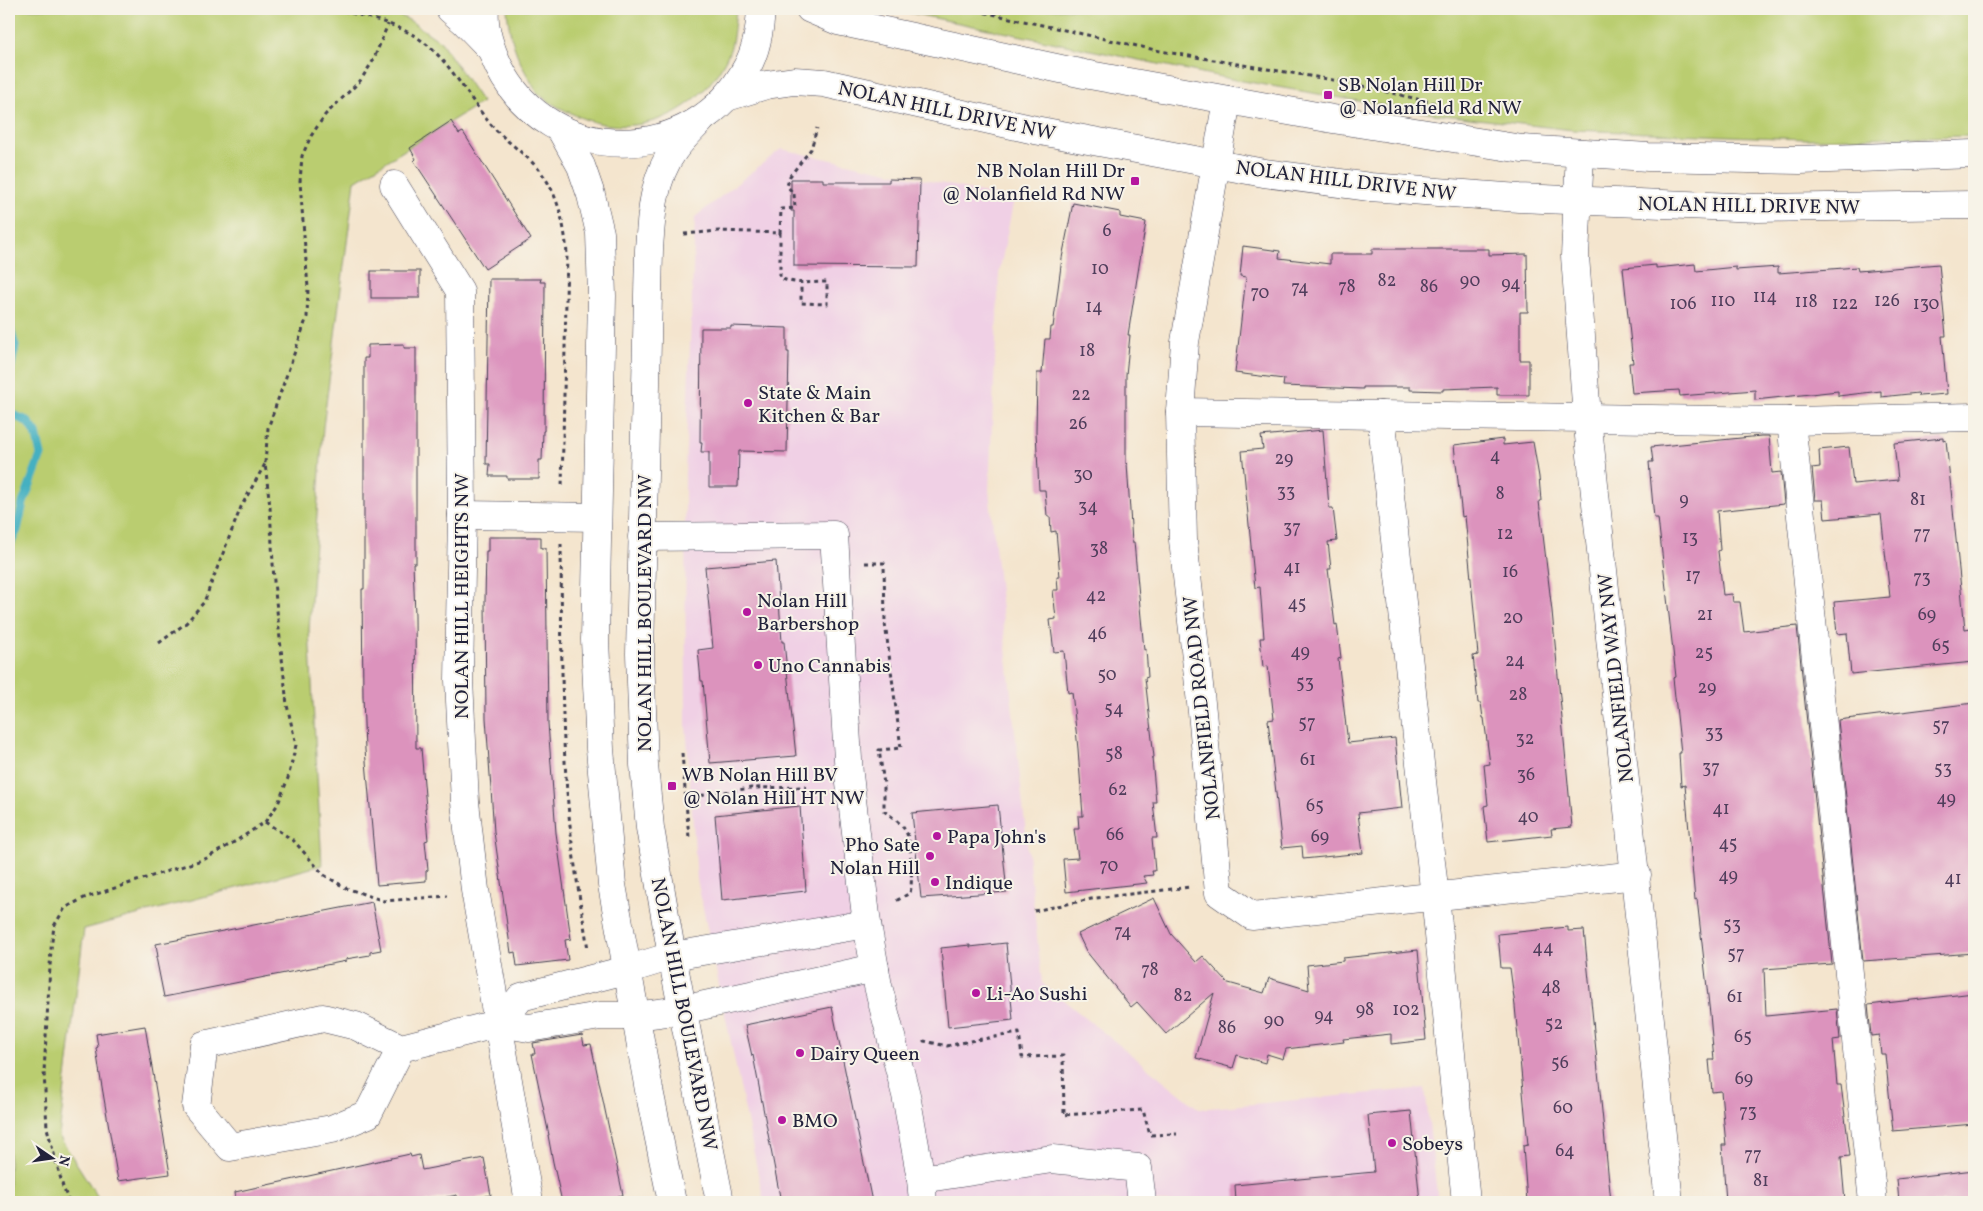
<svg xmlns="http://www.w3.org/2000/svg" width="1983" height="1211" font-family="Vollkorn,serif">
<style>
.built{fill:#f0d0e5}
.green{fill:#bacd70;stroke:#6e7856}
.lines{fill:none;stroke-linecap:round;stroke-linejoin:round}
.stream{stroke:#44b0c1;stroke-width:9}
.building{fill:#dc93bd}
.minor-casing{stroke:#423f51;stroke-width:29}
.path{stroke:#423f51;stroke-width:3;stroke-dasharray:4 4;stroke-linecap:butt}
.minor{stroke:#fff;stroke-width:28}
.poi-dot{fill:#b5179e;stroke:#f7f3e8;stroke-width:2}
.labels{text-anchor:middle;stroke-width:4;stroke-linejoin:round;paint-order:stroke}
.number-label{font-size:18px;fill:#503e5c}
.poi-label{font-size:20px;fill:#22223b;stroke:#f7f3e8;text-anchor:start}
.street-label{font-size:20px;fill:#22223b;stroke:#f7f3e8}
</style>
<rect width="100%" height="100%" fill="#f7f3e8"/>
<filter id="ink" filterUnits="userSpaceOnUse"><feTurbulence type="fractalNoise" baseFrequency=".02" numOctaves="2"/><feDisplacementMap in="SourceGraphic" scale="10" xChannelSelector="R" yChannelSelector="G"/><feConvolveMatrix kernelMatrix="1 2 1 2 8 2 1 2 1" color-interpolation-filters="sRGB"/></filter>
<filter id="wash" filterUnits="userSpaceOnUse"><feTurbulence type="fractalNoise" baseFrequency=".0096" numOctaves="4" result="noise"/><feDisplacementMap in="SourceGraphic" scale="20" xChannelSelector="R" yChannelSelector="G"/><feGaussianBlur stdDeviation="1.12" result="paint"/><feColorMatrix in="noise" values="0 0 0 0 0 0 0 0 0 0 0 0 0 0 0 0 0 1.4 0 .05"/><feComposite in="paint" operator="in"/></filter>
<g filter="url(#wash)">
<rect width="100%" height="100%" fill="#f4e5ce"/>
<path class="built" d="M781,149L1014,199L999,274L989,490L1042,983L1199,1109L1425,1088L1438,1202H764L697,879L686,725L685,474L695,217Z"/>
<g class="green">
<path d="M9,9H385L409,20L441,42L482,102L355,181L323,427L309,630L322,865L84,929L59,1136L101,1202H9Z"/>
<path d="M507,9H735L736,12C734,24 734,38 730,50C705,111 638,143 577,116C564,110 548,103 538,93C535,90 532,84 530,80C516,57 509,36 507,9Z"/>
<path d="M891,9H1974V136L1806,139L1573,130L1434,114L1231,79Z"/>
</g>
<g class="lines">
<g class="stream">
<path d="M9,325L15,346L9,375"/>
<path d="M9,411L10,414L27,421L36,433L41,455L23,503L17,530L9,546"/>
</g>
</g>
<g id="blocks">
<g class="building">
<path d="M451,121L459,134L463,132L531,239L485,269L414,161L416,159L410,148Z"/>
<path d="M791,179H823V182H889V179L920,180L918,267L794,266V211H791Z"/>
<path d="M1073,203L1120,212V217L1146,222L1128,335H1130L1126,375V464L1127,463L1132,542H1134L1144,650L1146,649L1148,677L1145,678L1154,757L1152,758L1156,802H1153L1157,838H1152L1155,871H1152L1153,875L1143,876L1147,883L1066,892L1063,859L1078,858L1074,829H1079L1078,816H1083L1078,749L1072,692L1068,693L1064,651L1054,652L1050,620L1056,619L1053,590H1058L1057,577H1060L1056,531L1051,532L1050,516H1047L1045,490H1039L1036,432L1037,373H1042L1045,339H1050L1051,327H1053L1062,258Z"/>
<path d="M1243,246L1280,251L1279,258L1330,264V254H1372V249H1489V255L1527,254L1528,312H1520V360H1529V395H1497V387L1443,389V391L1410,390V387H1363V389L1283,386L1284,379L1235,373L1246,277L1240,276Z"/>
<path d="M1695,264L1696,271L1736,267V270L1778,267V273L1857,267L1858,271L1939,264L1946,336H1942L1947,394L1919,396L1918,393L1881,397V391L1838,396V391L1755,400V390L1680,396L1679,390L1632,393L1629,363H1633L1623,268L1656,265V268Z"/>
<rect x="371" y="271" width="49" height="27"/>
<path d="M489,279H541L540,282H545L544,431H543L542,460H539V479H507V476H489L490,464H486Z"/>
<path d="M731,326L787,328V352H789L787,452L739,451L738,487H709V452H701L702,442H700L701,328H731Z"/>
<path d="M404,344V348H416V563H413L415,615L416,748H421L426,808H425L428,840L425,841L428,870L426,871V881L377,885L365,750L363,696L362,589H364V358H368V345Z"/>
<path d="M1323,430L1329,508H1333L1337,541L1328,542L1331,569H1328L1335,625L1337,624L1341,658L1338,659L1348,743L1395,738L1402,808L1358,813L1363,853L1303,859L1302,846L1282,848L1268,720L1274,719L1268,666L1263,667L1260,638H1264L1260,587L1255,588L1242,451L1263,449L1261,436Z"/>
<path d="M1761,436H1769L1772,473L1781,472L1784,504L1717,511L1720,550L1718,551L1723,595L1732,594L1733,602H1740L1744,632L1797,626L1832,964L1764,969L1766,1016L1837,1009L1840,1039L1833,1040L1837,1085H1841L1850,1156L1841,1157L1845,1202H1726L1722,1145H1726L1721,1091L1712,1092L1709,1060H1714L1710,1014L1697,899L1695,900L1685,785L1681,786L1679,753H1681L1673,678L1676,677L1671,633L1658,518H1654L1649,462H1653L1651,447Z"/>
<path d="M1943,438V441L1946,440L1965,629L1971,628L1974,662L1851,674L1847,633L1837,634L1834,602L1890,597L1881,514L1825,519L1823,500H1815L1812,468L1820,467L1819,450L1849,447L1853,484L1898,480L1894,443Z"/>
<path d="M1503,439V445L1533,442L1539,477L1541,501H1539L1552,611L1572,827L1551,829L1552,835L1488,842L1484,806L1488,805L1484,765L1490,764L1484,718H1483L1481,703H1478L1473,656L1478,655L1471,579L1465,516L1462,517L1454,445Z"/>
<path d="M488,537H541V548H546L548,723L556,833L571,939L565,940L568,960L517,966L515,952L511,953L494,832L486,718L485,601L486,551H488Z"/>
<path d="M776,561L782,642H784L796,756L710,763L703,681H701L698,650L713,648L705,567Z"/>
<path d="M1974,703V953L1863,961L1838,720Z"/>
<path d="M998,805L1007,892L921,898L912,813Z"/>
<path d="M800,806L806,891L722,900L715,815Z"/>
<path d="M1154,898L1171,934L1196,962L1203,956L1226,981L1225,982L1264,993L1269,978L1309,990L1307,965L1343,961V958L1418,950L1426,1040L1391,1044V1034L1343,1039L1344,1042L1286,1049L1283,1059L1267,1054L1265,1063L1237,1055L1233,1068L1196,1058L1214,993L1166,1034L1137,1002L1131,1007L1086,951L1078,934Z"/>
<path d="M372,902L381,950L370,952V955L346,959V961L164,997L156,957H158L156,944Z"/>
<path d="M1568,927V931L1584,930L1611,1202H1527L1523,1146L1528,1145L1515,1006L1510,968H1501L1498,934Z"/>
<path d="M1006,943L1013,1020L948,1027L941,948L970,945V947Z"/>
<path d="M1974,993V1124L1893,1131L1885,1054H1881L1879,1035L1871,1036L1868,1005Z"/>
<path d="M832,1007L872,1202H781L753,1055L752,1056L745,1025Z"/>
<path d="M145,1026L170,1174L118,1181L100,1075L96,1048L98,1047L96,1034Z"/>
<path d="M582,1035L584,1045L591,1044L623,1195L618,1196L620,1202H562L553,1162L548,1135H549L532,1054H535L533,1043Z"/>
<path d="M1411,1111L1420,1202H1236L1235,1185L1374,1172L1368,1115Z"/>
<path d="M410,1154L411,1157L419,1155L422,1170L484,1158L491,1195L458,1202L457,1195L424,1202H236L235,1192Z"/>
<path d="M1974,1170V1202H1899L1897,1179Z"/>
</g>
</g>
</g>
<g filter="url(#ink)">
<use href="#blocks" fill-opacity="0" stroke="#423f51" stroke-width="1"/>
<g class="lines">
<defs>
<g id="minor">
<path d="M450,9L464,21L491,49"/>
<path d="M485,9C483,28 491,50 499,67C550,169 695,167 747,67C757,49 760,28 761,9"/>
<path d="M810,9L838,21L1084,74L1333,119L1522,149L1648,157L1800,160L1974,154"/>
<path d="M727,97L766,85L794,81L824,83L1035,130L1264,173L1370,187L1519,198L1758,208L1974,205"/>
<path d="M1227,100L1185,342L1180,412L1183,540L1202,712L1219,893L1252,916L1637,875"/>
<path d="M700,121C691,130 681,140 674,150C653,178 651,217 649,250L640,654L644,765L650,828L672,956L720,1202"/>
<path d="M561,130L581,166L591,195L600,233L602,296L595,640L600,749L612,885L649,1090L672,1202"/>
<path d="M1580,153L1575,256L1587,417L1669,1202"/>
<path d="M394,185L460,291L462,515L459,680L465,802L475,890L529,1202"/>
<path d="M1180,412L1791,421L1974,417"/>
<path d="M1381,415L1437,915L1466,1202"/>
<path d="M1791,421L1873,1202"/>
<path d="M462,515L597,517"/>
<path d="M642,537L834,535L849,775L867,924L878,986L906,1095L921,1179L1052,1159L1138,1168L1142,1202"/>
<path d="M500,1023L521,997L626,970L672,956L867,924"/>
<path d="M401,1048L368,1114L332,1129L230,1147L196,1106L204,1045L323,1018L356,1026L401,1048L500,1023L529,1028L600,1016H635L682,1010L875,968"/>
<path d="M921,1179L923,1202"/>
</g>
</defs>
<use href="#minor" class="minor-casing"/>
<g class="path">
<path d="M336,9C362,16 391,22 415,36C450,58 467,98 494,128C511,146 534,159 547,181C560,203 565,229 567,254L562,488"/>
<path d="M969,9L1160,51L1345,82L1434,103"/>
<path d="M780,233L781,209L795,208L794,194L787,186L790,176L811,149L817,128"/>
<path d="M684,234L719,231L780,233V278C797,285 810,282 827,282V304L801,303V283"/>
<path d="M561,544C562,649 560,755 574,859C578,889 583,919 588,949"/>
<path d="M865,563H884L885,623L901,748L879,750L884,784V811C892,817 903,824 907,834C911,842 913,884 910,893L894,902"/>
<path d="M159,643L186,623L204,602L241,507L265,464"/>
<path d="M682,753L689,838"/>
<path d="M685,798L751,788L806,787"/>
<path d="M265,822L293,840L324,875L346,888L384,901L447,896"/>
<path d="M1034,911L1096,898L1190,887"/>
<path d="M924,1040V1041L947,1046L970,1041L1019,1033L1022,1057L1063,1056L1064,1115L1143,1110L1150,1135L1177,1134"/>
<path d="M69,1202L63,1187L47,1128L44,1072L51,949L54,926L65,908L84,898L205,859L236,841L265,822L278,804L288,778L296,745L287,705L274,582L270,507L265,463L268,428L307,317L308,288L300,182L302,156L311,136L325,115L360,81L373,61L388,24"/>
</g>
<use href="#minor" class="minor"/>
</g>
</g>
<g class="poi-dot">
<rect x="1323" y="90" width="10" height="10" rx="2.5"/>
<rect x="1130" y="176" width="10" height="10" rx="2.5"/>
<circle cx="748" cy="403" r="5"/>
<circle cx="747" cy="612" r="5"/>
<circle cx="758" cy="665" r="5"/>
<rect x="667" y="781" width="10" height="10" rx="2.5"/>
<circle cx="937" cy="836" r="5"/>
<circle cx="930" cy="856" r="5"/>
<circle cx="935" cy="882" r="5"/>
<circle cx="976" cy="993" r="5"/>
<circle cx="800" cy="1053" r="5"/>
<circle cx="782" cy="1120" r="5"/>
<circle cx="1392" cy="1143" r="5"/>
</g>
<g class="labels">
<g class="number-label">
<text x="1107" y="236">6</text>
<text x="1100" y="274">10</text>
<text x="1387" y="286">82</text>
<text x="1470" y="286">90</text>
<text x="1511" y="289">94</text>
<text x="1347" y="292">78</text>
<text x="1429" y="292">86</text>
<text x="1300" y="293">74</text>
<text x="1260" y="298">70</text>
<text x="1765" y="302">114</text>
<text x="1723" y="306">110</text>
<text x="1887" y="306">126</text>
<text x="1806" y="307">118</text>
<text x="1683" y="309">106</text>
<text x="1845" y="309">122</text>
<text x="1926" y="309">130</text>
<text x="1094" y="312">14</text>
<text x="1087" y="356">18</text>
<text x="1081" y="400">22</text>
<text x="1078" y="429">26</text>
<text x="1495" y="461">4</text>
<text x="1284" y="464">29</text>
<text x="1083" y="480">30</text>
<text x="1286" y="497">33</text>
<text x="1500" y="499">8</text>
<text x="1684" y="505">9</text>
<text x="1918" y="505">81</text>
<text x="1088" y="512">34</text>
<text x="1292" y="533">37</text>
<text x="1505" y="539">12</text>
<text x="1922" y="539">77</text>
<text x="1690" y="543">13</text>
<text x="1099" y="554">38</text>
<text x="1292" y="573">41</text>
<text x="1510" y="577">16</text>
<text x="1693" y="581">17</text>
<text x="1922" y="583">73</text>
<text x="1096" y="601">42</text>
<text x="1297" y="609">45</text>
<text x="1705" y="620">21</text>
<text x="1927" y="620">69</text>
<text x="1513" y="623">20</text>
<text x="1097" y="639">46</text>
<text x="1941" y="651">65</text>
<text x="1300" y="657">49</text>
<text x="1704" y="658">25</text>
<text x="1515" y="666">24</text>
<text x="1107" y="680">50</text>
<text x="1305" y="688">53</text>
<text x="1707" y="693">29</text>
<text x="1518" y="700">28</text>
<text x="1114" y="714">54</text>
<text x="1307" y="728">57</text>
<text x="1941" y="731">57</text>
<text x="1714" y="738">33</text>
<text x="1525" y="744">32</text>
<text x="1114" y="759">58</text>
<text x="1308" y="765">61</text>
<text x="1711" y="773">37</text>
<text x="1943" y="774">53</text>
<text x="1526" y="780">36</text>
<text x="1118" y="795">62</text>
<text x="1946" y="804">49</text>
<text x="1315" y="811">65</text>
<text x="1721" y="814">41</text>
<text x="1528" y="822">40</text>
<text x="1115" y="840">66</text>
<text x="1320" y="842">69</text>
<text x="1728" y="849">45</text>
<text x="1109" y="871">70</text>
<text x="1728" y="881">49</text>
<text x="1953" y="884">41</text>
<text x="1732" y="930">53</text>
<text x="1123" y="937">74</text>
<text x="1543" y="953">44</text>
<text x="1736" y="959">57</text>
<text x="1150" y="975">78</text>
<text x="1551" y="993">48</text>
<text x="1183" y="1001">82</text>
<text x="1735" y="1002">61</text>
<text x="1365" y="1015">98</text>
<text x="1406" y="1015">102</text>
<text x="1324" y="1021">94</text>
<text x="1274" y="1026">90</text>
<text x="1554" y="1029">52</text>
<text x="1227" y="1033">86</text>
<text x="1743" y="1042">65</text>
<text x="1560" y="1068">56</text>
<text x="1744" y="1084">69</text>
<text x="1563" y="1113">60</text>
<text x="1748" y="1117">73</text>
<text x="1565" y="1156">64</text>
<text x="1753" y="1160">77</text>
<text x="1761" y="1186">81</text>
</g>
<g class="poi-label">
<text x="1338" y="91">SB Nolan Hill Dr<tspan x="1338" dy="23">@ Nolanfield Rd NW</tspan></text>
<text x="1125" y="177" text-anchor="end">NB Nolan Hill Dr<tspan x="1125" dy="23">@ Nolanfield Rd NW</tspan></text>
<text x="758" y="399">State &amp; Main<tspan x="758" dy="23">Kitchen &amp; Bar</tspan></text>
<text x="757" y="607">Nolan Hill<tspan x="757" dy="23">Barbershop</tspan></text>
<text x="768" y="672">Uno Cannabis</text>
<text x="682" y="781">WB Nolan Hill BV<tspan x="682" dy="23">@ Nolan Hill HT NW</tspan></text>
<text x="947" y="843">Papa John's</text>
<text x="920" y="851" text-anchor="end">Pho Sate<tspan x="920" dy="23">Nolan Hill</tspan></text>
<text x="945" y="889">Indique</text>
<text x="986" y="1000">Li-Ao Sushi</text>
<text x="810" y="1060">Dairy Queen</text>
<text x="792" y="1127">BMO</text>
<text x="1402" y="1150">Sobeys</text>
</g>
<g class="street-label">
<text transform="translate(947 110) rotate(12)" y="7">NOLAN HILL DRIVE NW</text>
<text transform="translate(1346 180) rotate(7)" y="7">NOLAN HILL DRIVE NW</text>
<text transform="translate(1749 205) rotate(1)" y="7">NOLAN HILL DRIVE NW</text>
<text transform="translate(461 596) rotate(-90)" y="7">NOLAN HILL HEIGHTS NW</text>
<text transform="translate(644 613) rotate(-90)" y="7">NOLAN HILL BOULEVARD NW</text>
<text transform="translate(1615 678) rotate(-96)" y="7">NOLANFIELD WAY NW</text>
<text transform="translate(1201 708) rotate(-96)" y="7">NOLANFIELD ROAD NW</text>
<text transform="translate(685 1014) rotate(79)" y="7">NOLAN HILL BOULEVARD NW</text>
</g>
</g>
<rect width="1983" height="1211" fill="none" stroke="#f7f3e8" stroke-width="30"/>
<g transform="translate(52 1158) rotate(103)" stroke="#f7f3e8" stroke-width="4" paint-order="stroke">
<path d="M0-4L9 19L0 12L-9 19Z" fill="#22223b"/>
<text y="-8" font-size="14" font-weight="bold" text-anchor="middle" fill="#22223b">N</text>
</g>
</svg>
